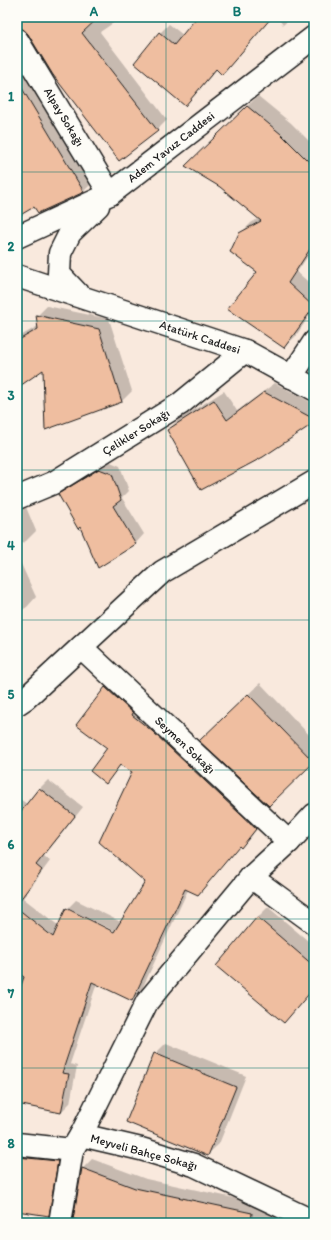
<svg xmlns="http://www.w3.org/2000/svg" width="331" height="1240" font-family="Itim,sans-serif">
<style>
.shadow{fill:#0003;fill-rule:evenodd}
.building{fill:#efbea0;stroke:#1c1c1c}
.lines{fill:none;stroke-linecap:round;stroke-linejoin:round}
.minor-casing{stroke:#1c1c1c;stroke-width:25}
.major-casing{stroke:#1c1c1c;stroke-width:25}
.minor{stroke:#fdfcf7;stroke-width:22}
.major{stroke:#fdfcf7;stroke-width:22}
.grid{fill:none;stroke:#0f766e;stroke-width:1;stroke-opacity:0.55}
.labels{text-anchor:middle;stroke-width:3;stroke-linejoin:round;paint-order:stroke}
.street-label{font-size:12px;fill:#1c1c1c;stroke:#fdfcf7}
.neatline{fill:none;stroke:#0f766e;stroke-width:1.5}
.grid-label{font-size:13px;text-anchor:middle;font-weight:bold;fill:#0f766e}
</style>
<rect width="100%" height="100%" fill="#f9e9dd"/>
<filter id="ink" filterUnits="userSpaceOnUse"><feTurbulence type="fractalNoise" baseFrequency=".025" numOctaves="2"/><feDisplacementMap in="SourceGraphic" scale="8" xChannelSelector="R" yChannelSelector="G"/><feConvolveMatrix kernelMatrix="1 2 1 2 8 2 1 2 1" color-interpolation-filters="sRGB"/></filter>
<g filter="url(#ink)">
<g class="shadow">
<path d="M17,17H122L100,32L167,120L157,130L23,28L17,27Z"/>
<path d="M199,17H272L217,69L194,96L185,105L160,33L169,24L183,35Z"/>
<path d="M277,17H292L283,25Z"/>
<path d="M17,53L94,181L84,191L39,212L35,206L17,204Z"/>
<path d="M258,96L291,123L314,146V247L297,272L314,287V309L295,337L284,347L259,272L240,234L251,223L259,218L197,155Z"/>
<path d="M47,306L109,319L132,391L122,401L46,429L44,369L17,386V338L38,326L37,316Z"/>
<path d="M275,383L314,404V421L168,430L178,420L224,391L237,411Z"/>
<path d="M108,461L120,466L129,491L122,498L144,534L136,543L98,567L81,526L60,494L68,486Z"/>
<path d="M17,500H23L36,531L26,541L17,546Z"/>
<path d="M17,555L36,597L27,607L17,613Z"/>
<path d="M115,679L264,819L250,838L241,846L239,845L206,885L198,894L188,890L141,991L132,999L97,983L70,1064L77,1066L70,1103L61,1112L22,1104L20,1107L17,1106V797L27,804L40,788L48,780L83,807L44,856L50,861L23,898L59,926L67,909L76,900L121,922L146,882L134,772L121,765L106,782L108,748L78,725L106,688ZM69,909L119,933L118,935L69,911Z"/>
<path d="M260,683L314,740V762L269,805L211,730Z"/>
<path d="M268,907L314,946V988L284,1022L257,918Z"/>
<path d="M166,1043L246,1076L219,1144L208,1154L155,1054Z"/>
<path d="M17,1142L67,1152L58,1205L48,1214L17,1210Z"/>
<path d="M314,1153V1167L309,1164Z"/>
<path d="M92,1159L146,1179L257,1203L282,1217L279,1223H103L83,1168Z"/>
</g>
<g class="building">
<path d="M17,17H99L82,33L158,131L119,161L53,75L28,34L23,29L17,28Z"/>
<path d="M197,17H272L222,75L216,69L185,106L134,63L159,32L174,45Z"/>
<path d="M17,80L84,192L38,213L34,207L17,217Z"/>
<path d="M247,106L281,134L314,167V243L288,283L314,307L284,348L227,309L257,272L230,252L239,233L261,221L220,187L185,166Z"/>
<path d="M36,315L99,329L122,402L45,430L43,370L17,388V341L38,329Z"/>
<path d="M264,392L314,419V423L263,457L201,490L167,430L214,400L227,420Z"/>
<path d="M99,469L112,474L121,500L113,506L136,544L98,568L80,527L78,529L58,494Z"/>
<path d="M105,687L133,713L132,715L152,731L256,829L241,848L239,846L198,895L185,889L132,1001L92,982L62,1073L69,1074L61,1113L17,1104V997L24,977L17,972V908L53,937L66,908L114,932L145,882L99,842L132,772L120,765L106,784L90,771L107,748L76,725Z"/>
<path d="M248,694L314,762L269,806L199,741Z"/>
<path d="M39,788L75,816L36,865L42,870L17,904V816Z"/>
<path d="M257,917L314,966V988L284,1023L216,966Z"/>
<path d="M154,1053L236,1087L208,1156L126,1122Z"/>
<path d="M17,1157L58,1161L49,1216L17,1211Z"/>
<path d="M82,1168L135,1188L252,1213L251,1223H76L77,1220L73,1219Z"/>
</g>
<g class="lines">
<defs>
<g id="minor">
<path d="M17,40L110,194"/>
<path d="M291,377L314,342"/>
<path d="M17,498L53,483L180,404L245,351"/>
<path d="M81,647L289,842"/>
<path d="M17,704L26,698L162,572L314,482"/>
<path d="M251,877L314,923"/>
<path d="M81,1135L141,1149L194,1165L314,1222"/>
<path d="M17,1144L72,1150"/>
<path d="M60,1223L72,1150L81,1135L147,1002L251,877L289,842L314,815"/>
</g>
<g id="major">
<path d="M17,237L110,194L314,37"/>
<path d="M17,276L245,351L314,389"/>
<path d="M79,295L59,274L60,253L70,233L98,206"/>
</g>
</defs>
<use href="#minor" class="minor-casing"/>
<use href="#major" class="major-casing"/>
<use href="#minor" class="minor"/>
<use href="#major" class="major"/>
</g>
</g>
<path class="grid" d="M166,17V1223M17,172H314M17,321H314M17,470H314M17,620H314M17,770H314M17,919H314M17,1068H314"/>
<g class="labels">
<g class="street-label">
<text transform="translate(64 117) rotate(59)" y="4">Alpay Sokağı</text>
<text transform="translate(171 147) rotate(-38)" y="4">Adem Yavuz Caddesi</text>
<text transform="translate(200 337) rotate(18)" y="4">Atatürk Caddesi</text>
<text transform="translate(136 432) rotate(-32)" y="4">Çelikler Sokağı</text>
<text transform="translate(185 745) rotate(43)" y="4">Seymen Sokağı</text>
<text transform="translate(144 1152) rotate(15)" y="4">Meyveli Bahçe Sokağı</text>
</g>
</g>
<rect width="331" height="1240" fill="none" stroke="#fdfcf7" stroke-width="44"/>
<rect x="22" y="22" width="287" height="1196" class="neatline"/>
<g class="grid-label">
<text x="94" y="16">A</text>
<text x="237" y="16">B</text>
<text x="11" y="101">1</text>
<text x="11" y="251">2</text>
<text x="11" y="400">3</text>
<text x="11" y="550">4</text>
<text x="11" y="699">5</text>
<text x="11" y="849">6</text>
<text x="11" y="998">7</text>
<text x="11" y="1148">8</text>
</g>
</svg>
